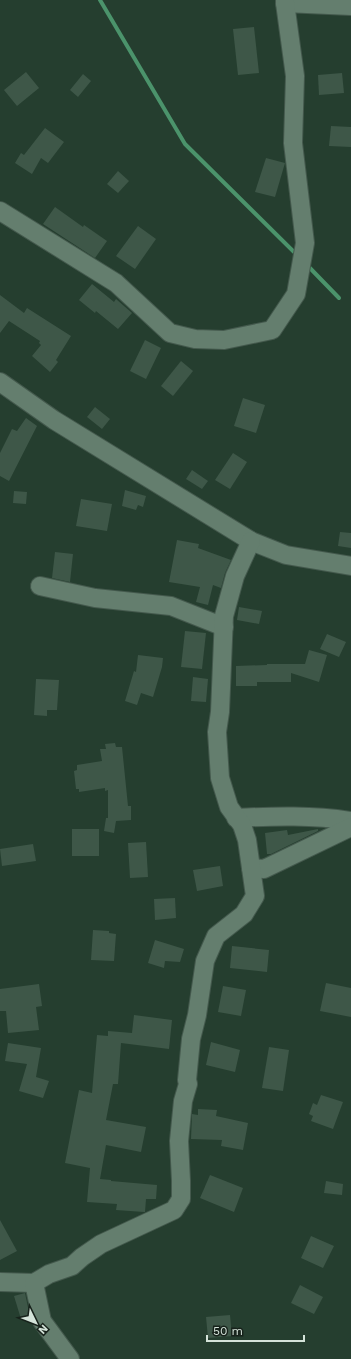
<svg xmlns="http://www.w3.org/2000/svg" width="351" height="1359" font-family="'Work Sans',sans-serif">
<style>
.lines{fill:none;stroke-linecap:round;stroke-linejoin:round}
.stream{stroke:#4b936b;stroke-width:4}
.building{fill:#3e5748}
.minor-casing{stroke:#44594d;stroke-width:20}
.minor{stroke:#647e6e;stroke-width:18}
</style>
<rect width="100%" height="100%" fill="#253e2f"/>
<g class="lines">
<g class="stream">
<path d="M100,0L185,144L298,256"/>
<path d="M307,265L339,298"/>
</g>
</g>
<g class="building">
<path d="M254,27L259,73L238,75L233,29Z"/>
<path d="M26,72L39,88L17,106L4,90Z"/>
<path d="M342,73L344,93L319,95L318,75Z"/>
<path d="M83,74L91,81L78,97L70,90Z"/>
<path d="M331,126L351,127V147L329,146Z"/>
<path d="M45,128L64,142L48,163L41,158L32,174L15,163L21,153L24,155Z"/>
<path d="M266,158L285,163L275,197L255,192Z"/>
<path d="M118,171L129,181L118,193L107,184Z"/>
<path d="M55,207L83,227L84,225L107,241L95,258L43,224Z"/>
<path d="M138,226L156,239L135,269L116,256Z"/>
<path d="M92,284L114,302L116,299L132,313L118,329L96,311L95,313L79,300Z"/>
<path d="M0,295L24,313L27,308L71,336L56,360L58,362L50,372L32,356L41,345L39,343L40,341L9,321L0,333Z"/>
<path d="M145,340L161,348L146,379L130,371Z"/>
<path d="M181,361L193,371L173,396L161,386Z"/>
<path d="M243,398L265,405L256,433L234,426Z"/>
<path d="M95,407L110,419L102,429L87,417Z"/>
<path d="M26,418L37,426L9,481L0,476V453L12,429L17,431Z"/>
<path d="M233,453L247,462L230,489L215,480Z"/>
<path d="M192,470L208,481L202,489L186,479Z"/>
<path d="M125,490L146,496L143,507L138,505L136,510L122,506Z"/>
<path d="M14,491L27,492L26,504L13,503Z"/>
<path d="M81,499L112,504L107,531L76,526Z"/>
<path d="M340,532L351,533V548L338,546Z"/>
<path d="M177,540L199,544L198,548L231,560L225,573L221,588L213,585L208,605L196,602L200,587L169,582Z"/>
<path d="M55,552L73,554L70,582L52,578Z"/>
<path d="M239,607L262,611L259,624L237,620Z"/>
<path d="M185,631L206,633L202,669L181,667Z"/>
<path d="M327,634L346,642L339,657L320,649Z"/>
<path d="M309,650L327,655L319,682L291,673V682H257V686H236V666L267,665V664H305Z"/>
<path d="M138,655L163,658L162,667L153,697L141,693L137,705L125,701L134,671L136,672Z"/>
<path d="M193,677L208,679L206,702L191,701Z"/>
<path d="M36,679L59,680L57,710H47V716L34,715Z"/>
<path d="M115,743L116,747H122L128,806H131V820L116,821L114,833L104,831L106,818H108V790L105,791V788L79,792V789H76L74,771L77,770V765L102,761L100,749H106L105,744Z"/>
<rect x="72" y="829" width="27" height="27"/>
<path d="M318,829V831L271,854H267L265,833L287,830L288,835Z"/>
<path d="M146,842L148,877L130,878L128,843Z"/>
<path d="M33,844L36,861L2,866L0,849Z"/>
<path d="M220,866L223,886L197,891L193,870Z"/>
<path d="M175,898L176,918L155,920L154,899Z"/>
<path d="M93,930L109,931V933L116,934L114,961L91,960Z"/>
<path d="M155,940L184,949L180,962L165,961L164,968L148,963Z"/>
<path d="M232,946L269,950L267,972L230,968Z"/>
<path d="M326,983L351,988V1017L320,1011Z"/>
<path d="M39,984L42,1006L36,1007L39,1030L8,1033L6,1011H0V989Z"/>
<path d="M223,986L246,990L241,1016L218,1012Z"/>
<path d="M134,1015L172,1020L169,1049L121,1043L118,1084H113L106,1120L146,1127L141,1152L106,1145L100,1179L111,1180V1181L157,1185L156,1199H146L145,1212H144L116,1210L117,1204L87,1202L90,1168L65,1163L79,1090L92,1093L97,1035L108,1036V1031L132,1033Z"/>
<path d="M211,1042L240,1050L235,1072L206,1065Z"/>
<path d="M8,1043L41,1048L36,1077L49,1081L43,1098L19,1091L27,1064L5,1061Z"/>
<path d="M269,1047L289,1050L283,1091L262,1088Z"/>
<path d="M321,1095L343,1102L333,1129L311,1121L313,1116L309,1114L313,1103L317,1105Z"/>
<path d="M198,1109L217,1110L216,1116L248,1123L243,1150L221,1146L222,1140L191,1139L192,1114L198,1115Z"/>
<path d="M210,1175L243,1188L234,1212L200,1198Z"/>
<path d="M326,1181L343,1184L342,1195L324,1193Z"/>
<path d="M0,1220L17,1251L0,1260Z"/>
<path d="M311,1236L334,1246L323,1268L301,1258Z"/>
<path d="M300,1285L323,1297L314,1314L291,1303Z"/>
<path d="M25,1293L30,1317L21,1319L14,1296Z"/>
<path d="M230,1315L232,1336L208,1338L206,1317Z"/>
</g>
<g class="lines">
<defs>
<g id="minor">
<path d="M285,0V3L351,6"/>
<path d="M0,211L116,283L170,333L195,339L224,340L272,330L296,294L305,243L293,143L295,76L285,3"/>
<path d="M0,382L54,420L251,541L286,555L351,566"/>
<path d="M40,586L95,598L171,606L224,627"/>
<path d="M236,818C275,816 313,815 351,821"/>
<path d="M251,868L264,869L351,827"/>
<path d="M0,1282L34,1283L49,1274L72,1266L82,1257L101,1244L174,1210L181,1199V1181L179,1141L183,1101L188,1084L187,1080L191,1039L197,1015L205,961L216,936L244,914L255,896L247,840L242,825L229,807L220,778L217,732L220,712L224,616L235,576L251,541"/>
<path d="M34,1283L42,1321L70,1359"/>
</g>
</defs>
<use href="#minor" class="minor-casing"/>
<use href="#minor" class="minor"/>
</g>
<g transform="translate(36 1323) rotate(133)" stroke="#17221b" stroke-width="3" paint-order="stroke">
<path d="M0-3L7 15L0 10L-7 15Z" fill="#d4e3d9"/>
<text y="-6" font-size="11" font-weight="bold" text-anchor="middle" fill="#d4e3d9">N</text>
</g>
<path d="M207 1335v6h97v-6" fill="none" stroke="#d4e3d9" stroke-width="2"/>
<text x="213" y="1335" font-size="12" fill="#d4e3d9" stroke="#17221b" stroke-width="3" paint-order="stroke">50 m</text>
</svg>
